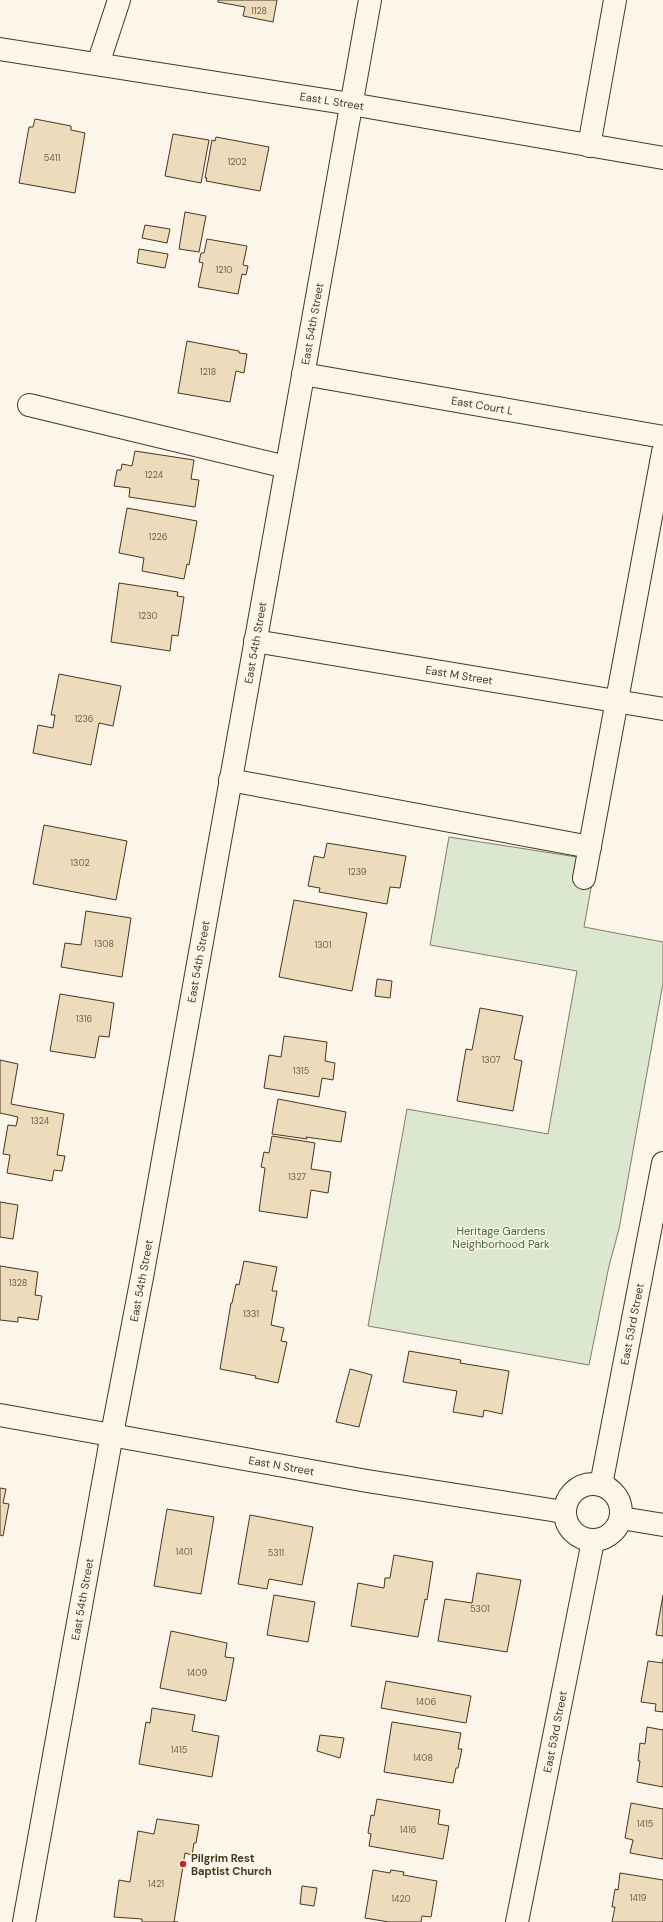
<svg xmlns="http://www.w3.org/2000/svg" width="663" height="1922" font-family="'DM Sans',sans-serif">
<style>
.green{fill:#dce7d0;stroke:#887966}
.building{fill:#ecdcbc;stroke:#4a3520}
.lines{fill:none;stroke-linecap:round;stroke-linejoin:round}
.minor-casing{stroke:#4a3520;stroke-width:24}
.minor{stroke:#fbf6e9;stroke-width:22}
.poi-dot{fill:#c62828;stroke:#fbf6e9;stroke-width:1.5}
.labels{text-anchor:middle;stroke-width:3;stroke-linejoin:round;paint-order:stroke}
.number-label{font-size:9px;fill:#725f47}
.street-label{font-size:11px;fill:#4a3520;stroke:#fbf6e9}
.park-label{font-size:11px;fill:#436837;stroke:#fbf6e9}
.poi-label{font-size:11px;font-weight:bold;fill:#4a3520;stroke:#fbf6e9;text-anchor:start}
</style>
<rect width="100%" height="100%" fill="#fbf6e9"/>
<path class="green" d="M449,837L596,860L584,927L663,942V983L619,1229L609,1266L589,1365L368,1326L407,1109L548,1134L577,971L430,945Z"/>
<g class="building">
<path d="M218,0H277L273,22L243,16L245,7L218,2Z"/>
<path d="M35,119L71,126V130L85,133L75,193L19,183L29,127H33Z"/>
<path d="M173,134L209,140L201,183L165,176Z"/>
<path d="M216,137L269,147L260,191L206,181L207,178H205L212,140L215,141Z"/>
<path d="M185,212L206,216L199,252L179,249Z"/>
<path d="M145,225L170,229L167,243L142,238Z"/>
<path d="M207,239L247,246L243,265L248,266L246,275L242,274L238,294L198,287L203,263L199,262L201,253H204Z"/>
<path d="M139,249L168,254L165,268L137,263Z"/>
<path d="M187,341L239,351V353L247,354L244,373L236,371L230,402L178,393Z"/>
<path d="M135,451L194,460L191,479L199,480L195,507L129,497L130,488L114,486L117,470H121L122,464L132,466Z"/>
<path d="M127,508L197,521L189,565L187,564L184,579L142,571L144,558L119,553Z"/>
<path d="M119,583L178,592L177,596L184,597L178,636L172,635L170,651L111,642Z"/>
<path d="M59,674L121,686L113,726L99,723L91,765L33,753L38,725L53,728L55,715H51Z"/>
<path d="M44,825L127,841L116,900L33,884Z"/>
<path d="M327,843L406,856L400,888L390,887L387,904L319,892L320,888L308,886L314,856L324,858Z"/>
<path d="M294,900L367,913L352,991L279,977Z"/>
<path d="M86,911L131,918L122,977L61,967L65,943L81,945Z"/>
<path d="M377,979L392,981L390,998L375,996Z"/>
<path d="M60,994L114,1003L109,1037L99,1036L95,1058L50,1051Z"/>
<path d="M480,1008L523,1016L514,1059L522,1061L513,1111L457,1101L466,1049L472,1050Z"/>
<path d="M284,1036L327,1042L325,1061L335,1063L333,1080L322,1078L319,1097L264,1088L269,1055L281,1057Z"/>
<path d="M0,1060L18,1064L11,1104L64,1114L57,1155L65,1156L62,1171L54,1170L52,1181L7,1173L10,1155L3,1154L8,1125L16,1126L18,1117L0,1113Z"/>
<path d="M278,1099L346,1112L341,1142L306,1137L307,1139L272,1134Z"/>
<path d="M272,1136L315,1143L311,1169L331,1172L328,1193L311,1190L307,1218L259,1211L265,1168L261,1167L264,1152L269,1153Z"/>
<path d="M0,1202L18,1205L13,1239L0,1237Z"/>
<path d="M244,1261L277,1267L272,1291H277L271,1325L284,1328L281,1341L287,1342L278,1383L255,1378L256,1376L220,1369L231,1303H232L236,1284L239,1285Z"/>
<path d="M0,1266L38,1272L35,1295L42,1296L38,1320L18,1317V1322L0,1320Z"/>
<path d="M409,1351L461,1360L460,1363L509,1371L502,1414L484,1410L483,1417L453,1412L457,1391L403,1382Z"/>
<path d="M350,1369L372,1375L359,1427L336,1422Z"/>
<path d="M0,1488L6,1489L3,1503L9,1504L3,1536L0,1535Z"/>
<path d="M167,1509L214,1517L201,1594L154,1586Z"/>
<path d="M250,1515L313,1527L302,1585L269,1579L267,1589L238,1584Z"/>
<path d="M394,1555L433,1562L427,1600L425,1599L418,1637L351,1626L358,1583L384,1588L385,1578H390Z"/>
<path d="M477,1573L521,1580L507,1652L438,1641L445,1599L472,1603Z"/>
<path d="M274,1595L315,1602L308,1642L267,1635Z"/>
<path d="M663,1595V1636L656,1635Z"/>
<path d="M171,1631L227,1643L225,1657L234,1658L226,1701L160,1688Z"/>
<path d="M663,1659V1712L655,1711L656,1704L641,1702L648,1661L663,1663Z"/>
<path d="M386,1681L471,1696L466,1723L381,1708Z"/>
<path d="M152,1708L195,1715L192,1731L219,1736L212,1777L139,1764L146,1722L150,1723Z"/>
<path d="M392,1722L461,1733L458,1749H462L458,1768H456L453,1783L384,1772Z"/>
<path d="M647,1727L663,1730V1787L637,1782L640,1761H638L640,1743L645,1744Z"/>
<path d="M320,1735L344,1738L340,1758L317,1751Z"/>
<path d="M377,1799L440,1810L438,1824L449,1826L443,1859L369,1846L371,1834L368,1833L371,1815L374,1816Z"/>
<path d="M631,1803L663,1809V1859L630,1853L633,1840L625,1838Z"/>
<path d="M157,1819L199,1825L196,1843H194L192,1855L185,1853L174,1922H178H142V1919L114,1917L119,1880L130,1882L138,1831L154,1834Z"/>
<path d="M373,1870L390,1873L391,1870L404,1872L403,1875L437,1881L431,1917L422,1916L421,1922H389L365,1918Z"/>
<path d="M620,1873L663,1880V1922H612L615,1907H612L615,1889L618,1890Z"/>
<path d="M302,1886L317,1888L314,1906L300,1904Z"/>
</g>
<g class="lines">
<defs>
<g id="minor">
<path id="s1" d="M0,49L351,104L663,158"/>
<path d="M98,64L119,0"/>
<path d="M589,146L615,0"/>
<path id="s2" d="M303,374L663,437"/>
<path d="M29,405L286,467"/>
<path id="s3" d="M255,641L663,709"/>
<path d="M230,780L590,847"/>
<path d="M584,878L663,452"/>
<path id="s4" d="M0,1415L367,1481L564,1512"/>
<circle cx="593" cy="1512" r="28"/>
<path id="s5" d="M601,1485L663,1163"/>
<path d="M621,1518L663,1525"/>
<path id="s6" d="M24,1922L112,1434L143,1272L370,0"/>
<path id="s7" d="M517,1922L593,1541"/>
</g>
</defs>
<use href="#minor" class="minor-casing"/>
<use href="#minor" class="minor"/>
</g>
<circle class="poi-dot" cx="183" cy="1864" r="4"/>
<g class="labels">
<g class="number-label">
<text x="259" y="14">1128</text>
<text x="52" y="161">5411</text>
<text x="237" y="165">1202</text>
<text x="224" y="273">1210</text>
<text x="208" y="375">1218</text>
<text x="154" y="478">1224</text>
<text x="158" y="540">1226</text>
<text x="148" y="619">1230</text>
<text x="84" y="722">1236</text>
<text x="80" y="866">1302</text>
<text x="357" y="875">1239</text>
<text x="104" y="947">1308</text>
<text x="323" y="948">1301</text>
<text x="84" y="1022">1316</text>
<text x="491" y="1063">1307</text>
<text x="301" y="1074">1315</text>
<text x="40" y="1124">1324</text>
<text x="297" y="1180">1327</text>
<text x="18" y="1286">1328</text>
<text x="251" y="1317">1331</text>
<text x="184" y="1555">1401</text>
<text x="276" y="1556">5311</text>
<text x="480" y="1612">5301</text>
<text x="197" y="1676">1409</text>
<text x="426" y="1705">1406</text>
<text x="179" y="1753">1415</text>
<text x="423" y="1761">1408</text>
<text x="645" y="1827">1415</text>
<text x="408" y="1833">1416</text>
<text x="156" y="1887">1421</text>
<text x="638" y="1901">1419</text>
<text x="401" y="1902">1420</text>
</g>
<g class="street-label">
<text dy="4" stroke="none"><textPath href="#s1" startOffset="336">East L Street</textPath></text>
<text dy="4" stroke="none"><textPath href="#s6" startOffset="1624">East 54th Street</textPath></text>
<text dy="4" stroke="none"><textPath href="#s2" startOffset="182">East Court L</textPath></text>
<text dy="4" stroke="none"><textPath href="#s6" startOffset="1300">East 54th Street</textPath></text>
<text dy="4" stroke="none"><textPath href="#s3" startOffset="207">East M Street</textPath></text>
<text dy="4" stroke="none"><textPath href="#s6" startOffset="976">East 54th Street</textPath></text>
<text dy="4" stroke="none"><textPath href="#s6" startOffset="652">East 54th Street</textPath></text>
<text dy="4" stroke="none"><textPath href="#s5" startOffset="164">East 53rd Street</textPath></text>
<text dy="4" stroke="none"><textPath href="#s4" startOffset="286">East N Street</textPath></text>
<text dy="4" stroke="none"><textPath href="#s6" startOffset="328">East 54th Street</textPath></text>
<text dy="4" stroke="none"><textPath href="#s7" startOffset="194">East 53rd Street</textPath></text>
</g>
<g class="park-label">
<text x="501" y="1235">Heritage Gardens<tspan x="501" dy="13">Neighborhood Park</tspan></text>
</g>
<g class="poi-label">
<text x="191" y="1862">Pilgrim Rest<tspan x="191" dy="13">Baptist Church</tspan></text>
</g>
</g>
</svg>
